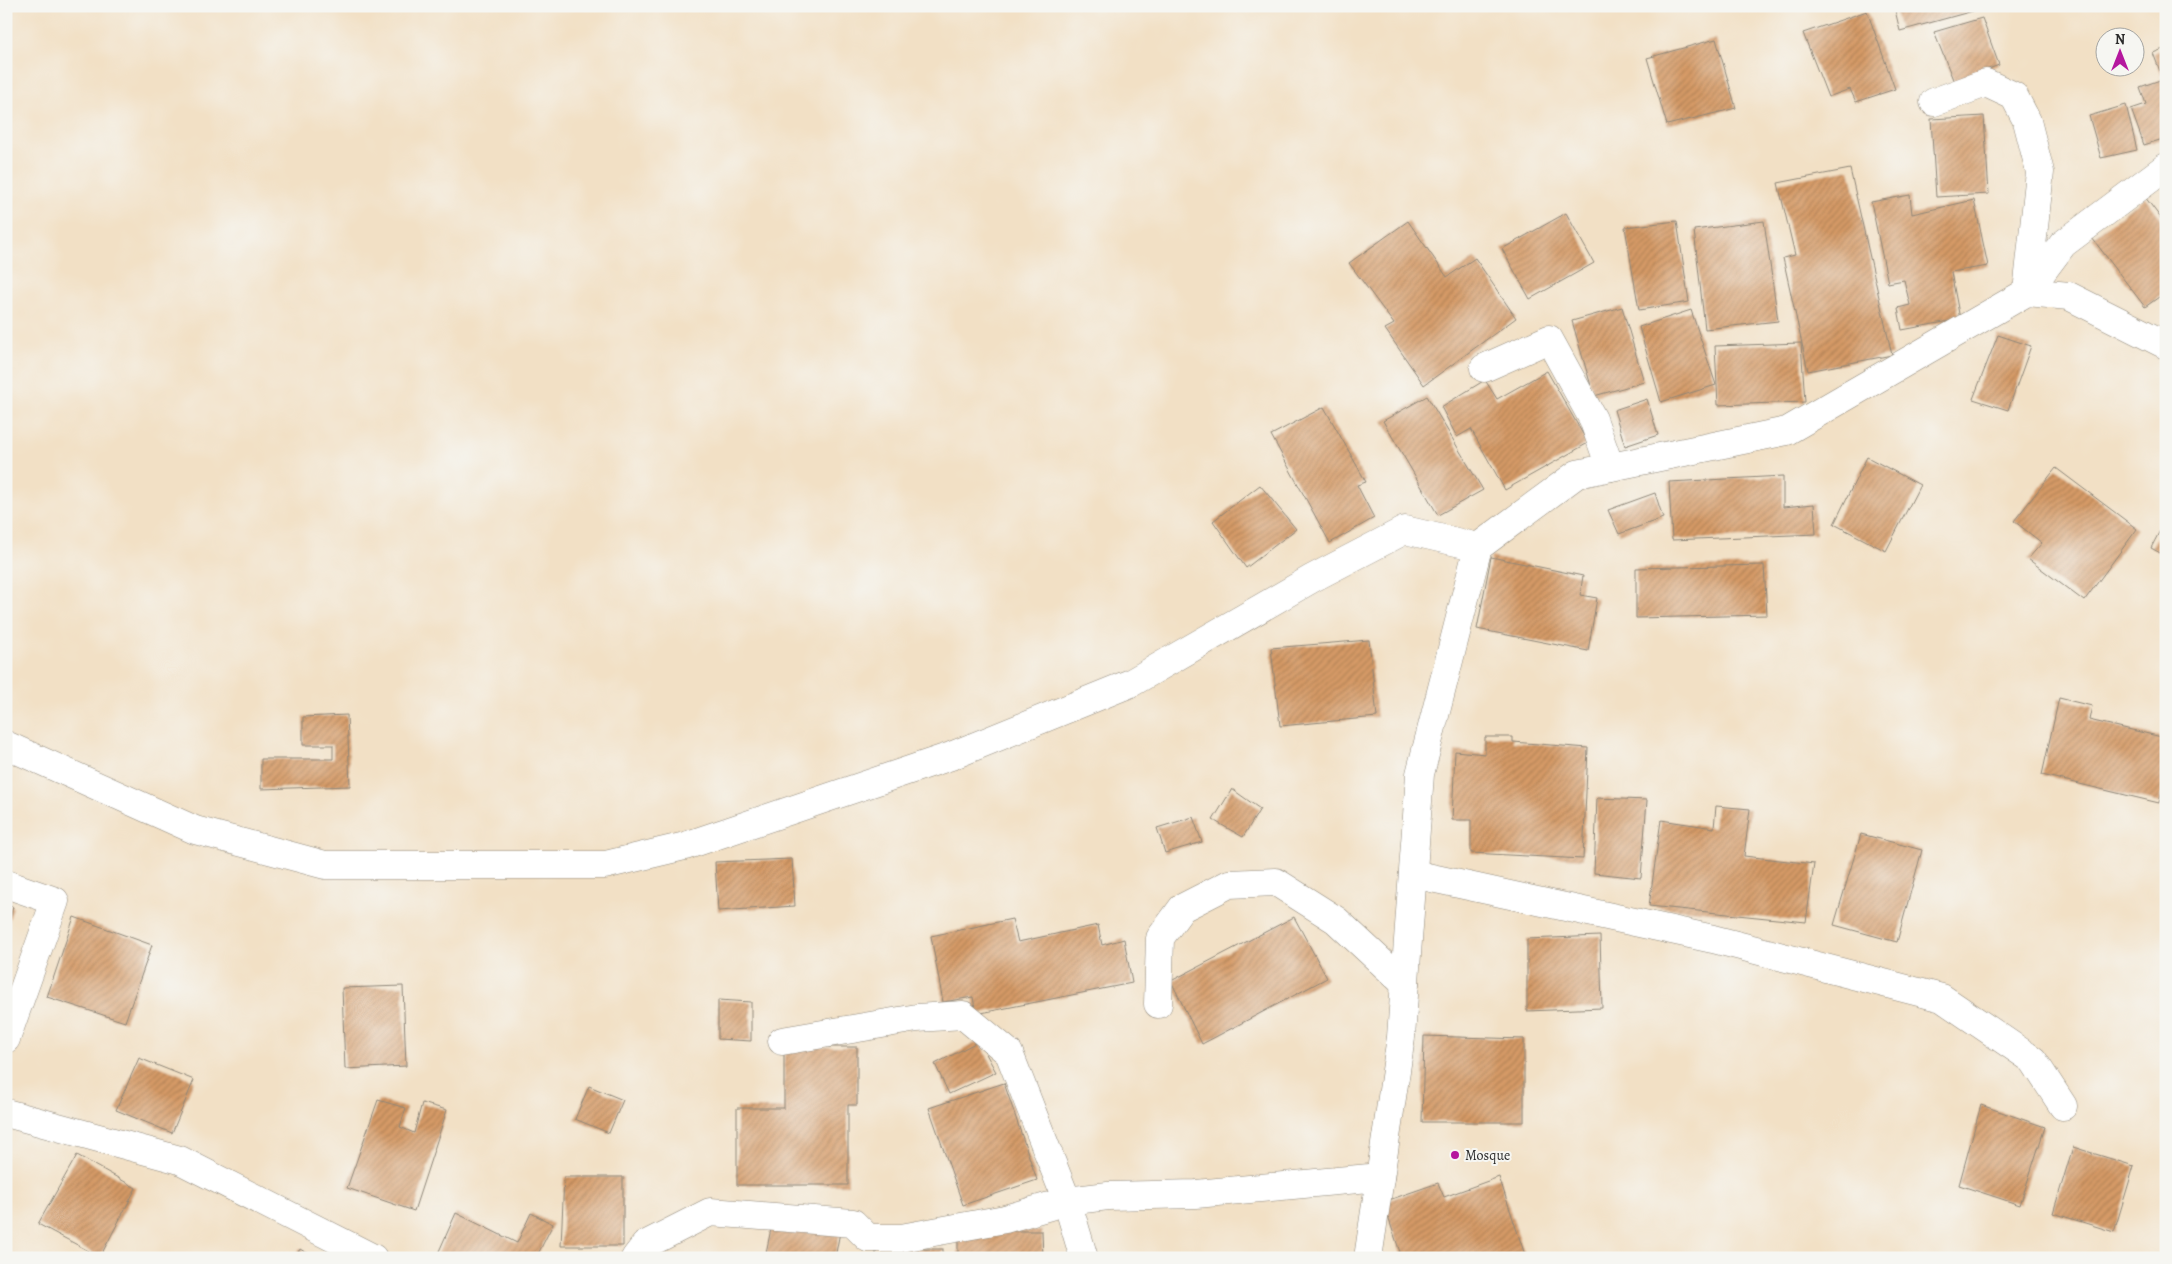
<svg xmlns="http://www.w3.org/2000/svg" width="2172" height="1264" font-family="Alegreya,serif">
<style>
.building{fill:url(#building-hatch)}
.lines{fill:none;stroke-linecap:round;stroke-linejoin:round}
.minor-casing{stroke:#8e8678;stroke-width:29}
.tertiary-casing{stroke:#8e8678;stroke-width:29}
.minor{stroke:#fff;stroke-width:28}
.tertiary{stroke:#fff;stroke-width:28}
.poi-dot{fill:#b5179e;stroke:#f6f6f2;stroke-width:2}
.labels{text-anchor:middle;stroke-width:4;stroke-linejoin:round;paint-order:stroke}
.poi-label{font-size:14px;fill:#2b2b2b;stroke:#f6f6f2;text-anchor:start}
</style>
<defs>
<pattern id="building-hatch" width="6" height="6" patternUnits="userSpaceOnUse" patternTransform="scale(1.25)"><rect width="6" height="6" fill="#d59a66"/><path d="M-1 1l2-2M0 6l6-6M5 7l2-2" fill="none" stroke="#ad7e54"/></pattern>
</defs>
<rect width="100%" height="100%" fill="#f6f6f2"/>
<filter id="ink" filterUnits="userSpaceOnUse"><feTurbulence type="fractalNoise" baseFrequency=".02" numOctaves="2"/><feDisplacementMap in="SourceGraphic" scale="10" xChannelSelector="R" yChannelSelector="G"/><feConvolveMatrix kernelMatrix="1 2 1 2 8 2 1 2 1" color-interpolation-filters="sRGB"/></filter>
<filter id="wash" filterUnits="userSpaceOnUse"><feTurbulence type="fractalNoise" baseFrequency=".0096" numOctaves="4" result="noise"/><feDisplacementMap in="SourceGraphic" scale="20" xChannelSelector="R" yChannelSelector="G"/><feGaussianBlur stdDeviation="1.12" result="paint"/><feColorMatrix in="noise" values="0 0 0 0 0 0 0 0 0 0 0 0 0 0 0 0 0 1.4 0 .05"/><feComposite in="paint" operator="in"/></filter>
<g filter="url(#wash)">
<rect width="100%" height="100%" fill="#f2e0c5"/>
<g id="blocks">
<g class="building">
<path d="M1894,6H1971L1973,11L1900,31Z"/>
<path d="M1867,11L1895,89L1856,102L1850,89L1828,97L1803,33Z"/>
<path d="M1982,18L1999,65L1954,82L1934,32Z"/>
<path d="M1716,39L1736,108L1667,125L1647,58Z"/>
<path d="M2166,48V138L2144,145L2131,109L2146,104L2140,87L2163,79L2153,53Z"/>
<path d="M2126,105L2137,150L2101,158L2089,116Z"/>
<path d="M1984,116L1989,194L1936,197L1931,119Z"/>
<path d="M1850,169L1892,355L1808,371L1783,258L1795,255L1778,183Z"/>
<path d="M1910,195L1912,214L1974,200L1988,266L1951,272L1960,319L1902,330L1898,308L1910,305L1904,280L1888,283L1871,202Z"/>
<path d="M2145,197L2166,225V292L2145,307L2092,238Z"/>
<path d="M1566,213L1594,263L1530,299L1502,249Z"/>
<path d="M1408,221L1447,277L1475,258L1516,318L1424,385L1385,329L1394,324L1349,263Z"/>
<path d="M1677,221L1689,302L1639,310L1625,227Z"/>
<path d="M1764,221L1778,321L1705,329L1694,230Z"/>
<path d="M1622,307L1644,382L1594,396L1572,321Z"/>
<path d="M1691,310L1716,385L1661,402L1639,327Z"/>
<path d="M1998,335L2031,346L2008,410L1973,399Z"/>
<path d="M1801,343L1805,402L1718,405L1715,346Z"/>
<path d="M1547,371L1588,443L1505,490L1471,429L1457,437L1441,407L1485,380L1497,399Z"/>
<path d="M1427,396L1483,490L1438,515L1383,421Z"/>
<path d="M1647,399L1658,435L1625,446L1614,410Z"/>
<path d="M1324,407L1366,482L1357,485L1374,518L1330,543L1271,435Z"/>
<path d="M1867,457L1920,485L1886,551L1834,524Z"/>
<path d="M2056,468L2137,529L2084,601L2028,559L2042,543L2014,521Z"/>
<path d="M1783,476V507L1814,504L1816,534L1672,540L1669,482Z"/>
<path d="M1260,485L1296,529L1246,568L1213,521Z"/>
<path d="M1655,493L1663,518L1619,534L1608,510Z"/>
<path d="M2166,519V556L2151,548Z"/>
<path d="M1491,557L1583,576L1580,595L1597,598L1588,651L1477,629Z"/>
<path d="M1764,565L1767,615L1636,618V568Z"/>
<path d="M1369,640L1377,717L1280,726L1271,648Z"/>
<path d="M2059,698L2092,706L2089,720L2166,738V772L2159,803L2042,775Z"/>
<path d="M347,715L350,786L261,789V759H333V745H303V717Z"/>
<path d="M1485,737H1513V742L1588,748L1583,859L1471,853V820H1452L1455,751L1485,754Z"/>
<path d="M1232,789L1260,809L1243,837L1213,820Z"/>
<path d="M1597,798L1647,800L1641,878L1594,873Z"/>
<path d="M1716,806L1750,809L1744,856L1814,864L1806,922L1649,906L1661,820L1714,828Z"/>
<path d="M1193,817L1202,842L1165,853L1157,828Z"/>
<path d="M1861,834L1922,850L1897,942L1834,925Z"/>
<path d="M792,859L795,906L718,911L715,862Z"/>
<path d="M6,905L13,907L7,927H6Z"/>
<path d="M74,917L152,945L125,1022L47,997Z"/>
<path d="M1294,917L1327,978L1202,1044L1171,981Z"/>
<path d="M1012,919L1018,942L1098,925L1102,945L1124,939L1132,983L976,1014L973,997L943,1002L931,936Z"/>
<path d="M1600,936L1602,1008L1527,1011V939Z"/>
<path d="M403,986L406,1066L345,1069L342,988Z"/>
<path d="M718,1000L751,1002V1041L718,1039Z"/>
<path d="M1424,1036L1524,1039V1122H1422Z"/>
<path d="M979,1041L996,1072L949,1094L935,1064Z"/>
<path d="M784,1047H857V1105H848V1185H737V1108H784Z"/>
<path d="M139,1058L194,1080L172,1133L116,1110Z"/>
<path d="M1004,1083L1037,1180L963,1205L929,1108Z"/>
<path d="M589,1086L623,1100L609,1133L575,1119Z"/>
<path d="M378,1100L406,1108L400,1127L414,1133L422,1103L447,1110L414,1211L347,1188Z"/>
<path d="M1981,1105L2045,1127L2020,1205L1959,1185Z"/>
<path d="M2073,1147L2134,1166L2114,1232L2053,1213Z"/>
<path d="M77,1155L136,1188L100,1257L38,1224Z"/>
<path d="M564,1177H623V1246H561Z"/>
<path d="M1499,1177L1526,1258H1402L1383,1202L1438,1183L1444,1197Z"/>
<path d="M456,1213L517,1243L531,1213L553,1224L536,1258H436Z"/>
<path d="M773,1219L840,1232L835,1258H765Z"/>
<path d="M958,1231H1042L1043,1258H958Z"/>
<path d="M300,1249L315,1258H295Z"/>
<rect x="876" y="1249" width="67" height="9"/>
</g>
</g>
</g>
<g filter="url(#ink)">
<use href="#blocks" fill-opacity="0" stroke="#8e8678" stroke-width="1"/>
<g class="lines">
<defs>
<g id="minor">
<path d="M1934,102L1986,83L2014,96L2027,121L2040,172L2027,292"/>
<path d="M2027,292L2063,244L2166,167"/>
<path d="M1484,368L1549,339L1593,419L1610,467"/>
<path d="M6,745L195,830L325,865H605L685,846L951,756L1131,683L1313,578L1405,530L1478,547"/>
<path d="M1413,874L1713,939L1942,998L2033,1060L2063,1106"/>
<path d="M6,884L55,901L6,1039"/>
<path d="M1158,1004L1160,938L1182,908L1229,884L1276,882L1336,920L1405,984"/>
<path d="M782,1041L917,1018L963,1015L1009,1053L1067,1201L1084,1258"/>
<path d="M635,1258L645,1245L710,1212L853,1223L868,1238H901L1005,1219L1067,1201L1108,1196L1196,1194L1380,1177"/>
</g>
<g id="tertiary">
<path d="M6,1113L180,1160L373,1258"/>
<path d="M1368,1258L1401,1037L1420,774L1478,547L1577,474L1787,431L2027,292L2069,296L2166,345"/>
</g>
</defs>
<use href="#minor" class="minor-casing"/>
<use href="#tertiary" class="tertiary-casing"/>
<use href="#minor" class="minor"/>
<use href="#tertiary" class="tertiary"/>
</g>
</g>
<circle class="poi-dot" cx="1455" cy="1155" r="5"/>
<g class="labels">
<g class="poi-label">
<text x="1465" y="1160">Mosque</text>
</g>
</g>
<rect width="2172" height="1264" fill="none" stroke="#f6f6f2" stroke-width="25"/>
<g transform="translate(2120 52)"><circle r="24" fill="#f6f6f2" stroke="#a5a5a2"/>
<path d="M0-4L9 19L0 12L-9 19Z" fill="#b5179e"/>
<text y="-8" font-size="14" font-weight="bold" text-anchor="middle" fill="#2b2b2b">N</text>
</g>
</svg>
